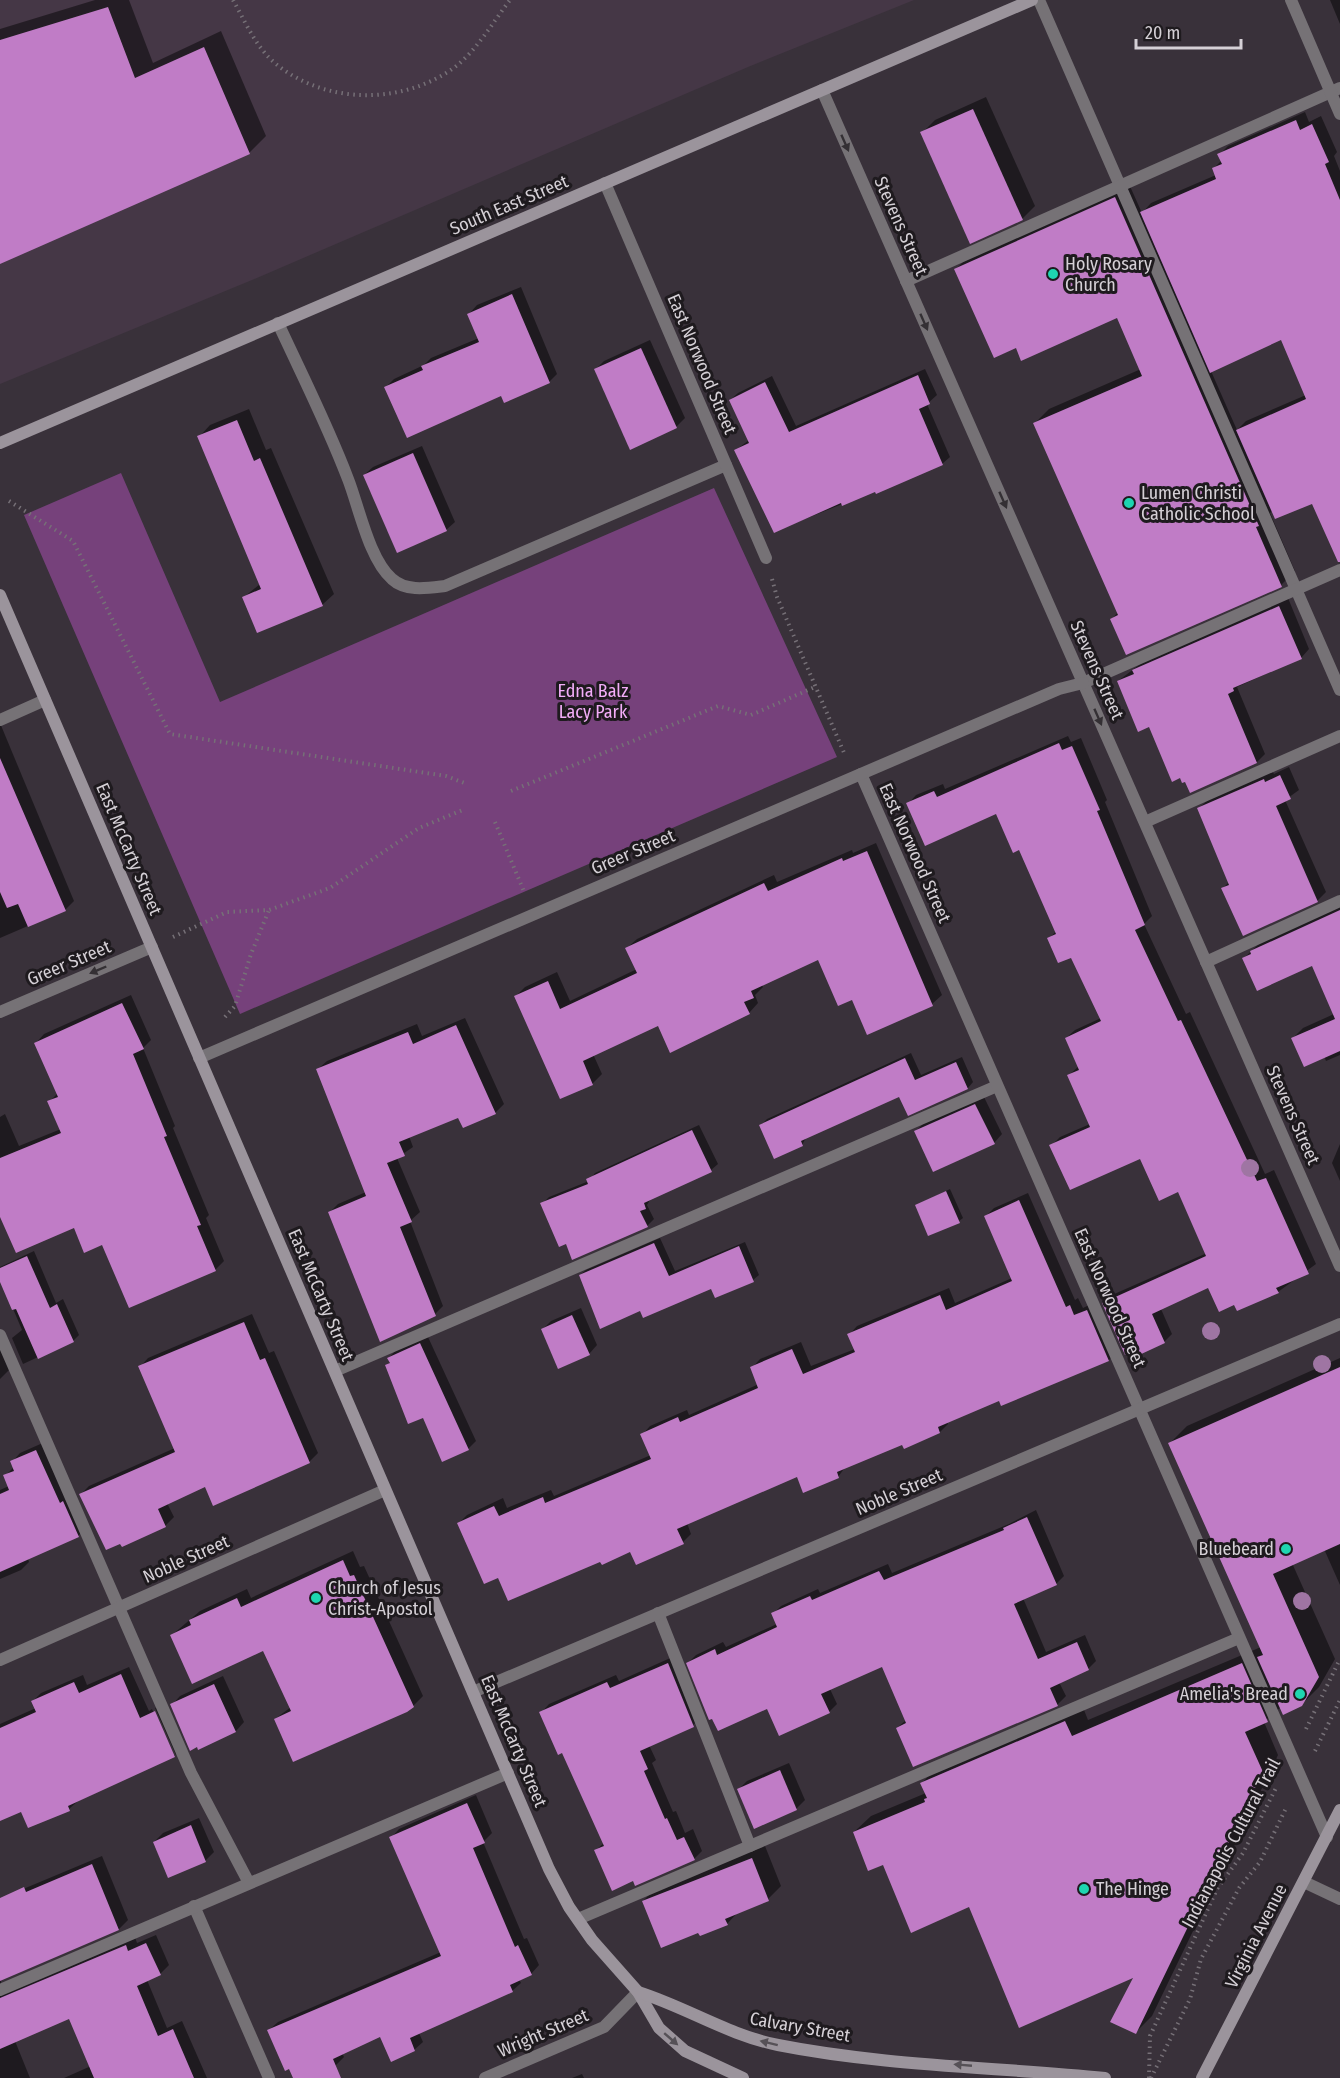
<svg xmlns="http://www.w3.org/2000/svg" width="1340" height="2078" font-family="'Fira Sans Condensed',sans-serif">
<style>
.built{fill:#453746}
.green{fill:#76417b}
.shadow{fill:#0007;fill-rule:evenodd}
.building{fill:#c07cc6}
.lines{fill:none;stroke-linecap:round;stroke-linejoin:round}
.path{stroke:#767077;stroke-width:4;stroke-dasharray:1.5 4.5;stroke-linecap:butt}
.lane{stroke:#767276;stroke-width:12}
.street{stroke:#767276;stroke-width:12}
.secondary{stroke:#9b949c;stroke-width:12}
.tree{fill:#9f75a3}
.oneway{fill:#343034}
.oneway2{fill:#565157}
.poi-dot{fill:#1ed5b0;stroke:#1e1a1e;stroke-width:2}
.labels{text-anchor:middle;stroke-width:6;stroke-linejoin:round;paint-order:stroke}
.street-label{font-size:18px;fill:#d5d0d6;stroke:#1e1a1e}
.poi-label{font-size:18px;fill:#d5d0d6;stroke:#1e1a1e;text-anchor:start}
.park-label{font-size:18px;fill:#f3adf9;stroke:#1e1a1e}
</style>
<rect width="100%" height="100%" fill="#39313a"/>
<path class="built" d="M0,0H914L748,67L252,280L0,384Z"/>
<path class="green" d="M121,473L220,702L714,488L837,757L240,1014L24,515Z"/>
<g class="shadow">
<path d="M95,0H129L153,63L221,31L266,136L249,153L0,263V29Z"/>
<path d="M1330,0H1340V24Z"/>
<path d="M986,97L1035,206L1022,219L922,133L935,120Z"/>
<path d="M1305,112L1309,122L1321,116L1337,152L1334,156L1340,171V546L1313,502L1272,511L1270,513L1295,571L1281,585L1112,619L1118,612L1035,423L1049,409L1141,369L1118,316L1017,346L956,269L970,255L1129,184L1142,213L1151,203L1216,175L1213,169L1222,160L1219,155L1228,146ZM1282,337L1306,395L1246,421L1237,430L1211,371Z"/>
<path d="M521,287L557,374L549,382L502,394L386,387L394,379L424,365L431,358L479,338L469,314L477,305Z"/>
<path d="M650,340L685,418L676,427L595,370L604,361Z"/>
<path d="M925,369L937,395L927,404L950,457L942,464L775,531L736,450L749,440L730,400L738,393L772,376L796,426Z"/>
<path d="M249,409L266,450L271,448L334,594L322,605L244,597L260,584L199,437L210,425Z"/>
<path d="M422,446L455,522L446,530L364,475L373,467Z"/>
<path d="M1288,598L1309,649L1301,658L1237,687L1265,754L1257,762L1149,725L1118,681L1143,662Z"/>
<path d="M0,723L74,901L65,910L0,938Z"/>
<path d="M1068,736L1071,742L1081,738L1107,800L1105,802L1152,916L1144,924L1186,1014L1190,1012L1265,1174L1274,1170L1316,1264L1278,1292L1235,1303L1209,1286L1161,1309L1172,1334L1164,1342L1104,1303L1112,1295L1207,1253L1179,1190L1141,1157L1051,1146L1060,1137L1090,1124L1069,1075L1079,1066L1066,1038L1075,1030L1101,1018L1072,956L1049,939L1056,931L1020,848L997,812L908,804L916,795L943,784L945,789Z"/>
<path d="M1289,767L1299,790L1285,800L1326,892L1317,901L1223,888L1229,882L1199,808L1208,800L1272,771L1274,774Z"/>
<path d="M876,843L942,995L932,1004L868,1033L852,998L819,958L761,984L763,987L755,995L758,1003L749,1013L658,1024L593,1054L602,1074L592,1084L516,996L525,987L557,972L570,1001L637,969L627,948L637,939L774,875L777,882L852,850L853,853Z"/>
<path d="M1340,907V1055L1326,1061L1324,1056L1293,1038L1303,1028L1334,1014L1313,964L1244,958L1261,942Z"/>
<path d="M131,995L151,1040L143,1048L175,1126L173,1128L209,1215L206,1218L224,1261L215,1270L103,1243L75,1226L0,1213V1117L5,1114L19,1146L61,1129L49,1102L58,1093L36,1043L44,1034Z"/>
<path d="M465,1018L504,1104L495,1113L464,1126L459,1116L409,1136L413,1147L397,1158L420,1212L410,1221L443,1306L435,1314L413,1327L381,1340L330,1212L338,1204L366,1192L318,1069L327,1061L417,1024L422,1036Z"/>
<path d="M911,1053L921,1075L962,1057L973,1082L968,1088L900,1095L807,1136L802,1145L761,1125L767,1119Z"/>
<path d="M984,1097L1002,1134L994,1143L916,1131L925,1122Z"/>
<path d="M699,1125L718,1164L711,1170L651,1198L647,1205L654,1219L647,1226L567,1242L542,1204L549,1197L589,1181L595,1173Z"/>
<path d="M1340,1144V1181L1332,1163Z"/>
<path d="M950,1189L963,1218L959,1221L916,1206Z"/>
<path d="M1028,1193L1075,1300L1078,1298L1083,1308L1095,1302L1117,1352L1109,1360L1002,1404L1000,1399L947,1421L948,1424L940,1432L903,1443L846,1466L838,1477L797,1475L687,1523L691,1534L683,1542L631,1550L601,1560L499,1576L459,1523L467,1515L503,1498L507,1508L551,1490L554,1496L651,1455L642,1435L650,1426L687,1410L689,1415L759,1384L752,1368L760,1359L801,1342L811,1366L855,1349L849,1335L857,1326L949,1288L955,1303L1012,1278L985,1217L994,1208Z"/>
<path d="M660,1238L675,1271L745,1242L759,1275L753,1280L712,1287L641,1309L580,1275L586,1270Z"/>
<path d="M34,1251L56,1303L63,1299L79,1335L73,1341L23,1364L12,1338L22,1330L0,1278V1267Z"/>
<path d="M581,1308L597,1345L589,1354L542,1330L551,1321Z"/>
<path d="M252,1314L269,1353L274,1351L318,1453L309,1462L206,1485L167,1503L174,1517L165,1526L80,1495L89,1486L175,1448L140,1367L148,1358Z"/>
<path d="M428,1337L476,1441L468,1449L423,1416L387,1366L391,1362L389,1358L396,1350Z"/>
<path d="M0,1340L13,1366L0,1379Z"/>
<path d="M1340,1358V1585L1324,1549L1292,1563L1335,1659L1319,1687L1301,1705L1281,1707L1264,1722L1278,1755L1152,2016L1135,2033L1137,1975L970,1905L884,1863L854,1832L871,1816L926,1793L922,1783L938,1766L1082,1705L1088,1720L1261,1647L1170,1443L1187,1426Z"/>
<path d="M45,1442L87,1527L78,1536L28,1558L29,1562L21,1570L0,1579V1490L9,1486L5,1476L14,1467L12,1462L20,1453Z"/>
<path d="M1036,1510L1064,1576L1056,1584L1023,1598L1046,1652L1085,1635L1096,1661L1088,1669L1059,1682L1066,1696L1057,1705L914,1766L897,1728L906,1720L882,1665L830,1689L837,1704L829,1712L768,1707L688,1663L696,1655L723,1642L726,1647L777,1624L773,1614L781,1606L818,1589L820,1593L888,1564L892,1573L1009,1524Z"/>
<path d="M353,1551L360,1567L364,1566L423,1696L413,1706L275,1719L291,1707L264,1649L172,1635L200,1611L247,1589L251,1598Z"/>
<path d="M677,1655L702,1717L693,1725L649,1745L656,1760L652,1763L673,1812L676,1811L685,1833L693,1829L702,1851L694,1859L634,1879L596,1850L604,1843L563,1751L541,1713L549,1704L616,1675L619,1681Z"/>
<path d="M129,1667L149,1711L152,1709L172,1755H176L155,1708L164,1704L183,1748L174,1756L78,1801L69,1809L22,1810L0,1819V1724L36,1708L33,1701L41,1693L83,1675L87,1685Z"/>
<path d="M223,1676L244,1722L236,1731L199,1748L172,1705L180,1696Z"/>
<path d="M789,1763L805,1800L796,1809L739,1789L747,1781Z"/>
<path d="M476,1795L492,1833L483,1842L524,1939L527,1938L539,1965L531,1974L519,1979L521,1983L512,1991L419,2033L423,2042L414,2050L381,2035L342,2053L344,2057L335,2066L305,2078H295L269,2030L278,2022L441,1952L391,1838L399,1829Z"/>
<path d="M199,1818L214,1852L205,1861L154,1842L163,1833Z"/>
<path d="M765,1846L781,1886L768,1899L739,1911L727,1924L699,1931L643,1901L656,1888Z"/>
<path d="M102,1856L128,1920L119,1929L1,1979V1985L135,1937L137,1943L156,1935L169,1965L160,1974L147,1980L167,2028L182,2021L207,2078H64L91,2066L69,2017L15,2041L30,2078H0V1908L16,1892Z"/>
<path d="M582,2074L584,2078H572Z"/>
</g>
<g class="building">
<path d="M108,7L135,78L204,47L250,154L0,264V40Z"/>
<path d="M973,109L1023,220L970,244L920,132Z"/>
<path d="M1296,120L1300,130L1312,124L1329,162L1325,164L1340,200V562H1338L1312,504L1275,519L1236,430L1306,399L1281,340L1210,373L1140,212L1216,179L1212,168L1222,164L1217,154Z"/>
<path d="M1115,197L1259,526L1256,527L1282,587L1126,655L1110,619L1118,615L1033,423L1142,376L1117,318L1021,361L1016,348L994,358L954,269Z"/>
<path d="M512,294L550,383L504,403L501,396L407,438L384,387L423,370L421,366L479,342L467,314Z"/>
<path d="M641,348L677,428L630,450L594,369Z"/>
<path d="M918,375L930,404L919,409L943,465L876,494L875,492L842,506L841,503L774,533L734,450L749,443L729,400L765,382L789,432Z"/>
<path d="M237,420L254,461L260,458L323,606L257,633L242,597L261,589L197,436Z"/>
<path d="M413,453L447,531L397,553L363,475Z"/>
<path d="M1279,606L1302,659L1233,688L1234,691L1228,694L1257,763L1190,793L1185,782L1182,783L1180,778L1172,782L1149,727L1138,732L1117,681L1134,674L1132,670Z"/>
<path d="M1059,743L1062,750L1072,746L1100,810L1097,811L1145,925L1135,930L1178,1021L1181,1020L1257,1181L1266,1178L1309,1274L1276,1288L1279,1293L1237,1311L1234,1305L1219,1312L1208,1288L1152,1314L1165,1343L1137,1356L1135,1351L1125,1355L1102,1303L1206,1256L1178,1192L1159,1201L1140,1159L1070,1190L1049,1145L1090,1127L1067,1075L1079,1070L1065,1038L1101,1021L1071,958L1058,963L1047,938L1056,934L1019,850L1013,853L996,814L925,846L906,803L934,791L937,797Z"/>
<path d="M0,758L66,911L28,927L18,904L7,908L0,892Z"/>
<path d="M1280,775L1291,799L1276,806L1318,902L1243,936L1221,888L1229,885L1197,808L1264,779L1265,782Z"/>
<path d="M867,851L933,1006L867,1035L852,1000L838,1006L818,960L751,991L754,998L744,1002L750,1014L670,1053L658,1026L583,1061L593,1085L560,1099L514,996L548,981L560,1009L637,973L625,948L764,883L768,891L842,858L843,861Z"/>
<path d="M1340,910V1051L1304,1067L1291,1038L1335,1019L1312,966L1257,991L1242,958L1251,954L1250,951Z"/>
<path d="M122,1003L144,1049L133,1054L167,1136L164,1137L201,1225L197,1226L216,1271L129,1308L102,1245L84,1253L74,1228L16,1253L0,1217V1158L61,1133L47,1101L58,1097L34,1043Z"/>
<path d="M456,1025L496,1114L463,1128L458,1118L399,1142L405,1156L387,1163L412,1222L400,1227L436,1316L380,1342L328,1212L366,1196L316,1069L408,1032L413,1044Z"/>
<path d="M905,1058L915,1080L956,1062L968,1089L908,1116L899,1097L801,1141L803,1146L774,1159L759,1125Z"/>
<path d="M975,1104L995,1144L933,1172L914,1131Z"/>
<path d="M692,1130L712,1172L644,1203L646,1209L640,1211L648,1227L572,1260L566,1244L559,1247L540,1203L588,1184L586,1179Z"/>
<path d="M946,1191L960,1223L928,1236L915,1205Z"/>
<path d="M1019,1200L1066,1307L1070,1305L1074,1315L1087,1310L1109,1361L1001,1406L999,1401L938,1427L940,1433L904,1449L902,1445L837,1472L839,1478L803,1493L797,1477L677,1529L684,1544L636,1565L630,1552L602,1565L600,1562L508,1601L498,1578L484,1584L457,1523L494,1506L499,1516L543,1497L545,1503L651,1459L640,1434L678,1417L680,1422L758,1388L750,1367L792,1349L803,1374L855,1352L847,1334L940,1295L946,1310L1012,1281L984,1216Z"/>
<path d="M654,1243L669,1276L739,1246L754,1282L715,1298L711,1289L643,1318L640,1311L600,1329L579,1275Z"/>
<path d="M27,1256L50,1308L57,1304L74,1342L38,1359L16,1309L12,1310L0,1282V1268Z"/>
<path d="M572,1315L590,1355L558,1369L541,1329Z"/>
<path d="M244,1322L260,1360L265,1358L310,1463L213,1506L205,1487L158,1509L166,1527L122,1547L120,1544L106,1550L79,1494L175,1452L138,1366Z"/>
<path d="M420,1343L469,1450L442,1462L423,1418L408,1424L385,1365L390,1363L387,1358Z"/>
<path d="M1340,1367V1544L1273,1574L1319,1677L1302,1706L1283,1715L1257,1657L1263,1655L1168,1443Z"/>
<path d="M36,1450L60,1503L63,1501L79,1537L0,1572V1494L9,1490L3,1475L14,1471L10,1461Z"/>
<path d="M1027,1517L1057,1585L1014,1604L1038,1659L1077,1642L1089,1670L1050,1688L1058,1706L913,1767L896,1728L906,1723L882,1667L821,1694L830,1713L779,1736L767,1709L718,1731L712,1719L709,1720L686,1663L715,1649L717,1655L777,1627L771,1613L810,1596L812,1600L879,1571L884,1580L1004,1530L1003,1528Z"/>
<path d="M343,1560L350,1576L354,1575L414,1707L407,1712L293,1762L274,1719L291,1711L263,1651L192,1684L170,1635L191,1625L189,1620L237,1598L241,1607Z"/>
<path d="M668,1663L694,1727L640,1751L648,1769L644,1771L665,1819L667,1818L677,1840L684,1837L695,1860L635,1886L633,1881L612,1891L594,1850L604,1846L562,1753L558,1755L539,1712L607,1682L610,1688Z"/>
<path d="M1242,1663L1268,1722L1245,1732L1263,1772L1136,2034L1110,2022L1133,1978L1019,2028L969,1907L911,1933L883,1865L868,1871L853,1832L925,1802L924,1799L927,1798L920,1783L1065,1721L1072,1736Z"/>
<path d="M121,1674L140,1718L155,1711L175,1757L68,1806L70,1811L28,1828L21,1812L0,1821V1728L36,1712L31,1701L74,1682L79,1693Z"/>
<path d="M214,1684L236,1732L198,1750L197,1747L190,1751L170,1704Z"/>
<path d="M780,1770L797,1810L754,1829L737,1789Z"/>
<path d="M467,1803L485,1843L473,1848L515,1947L518,1945L532,1975L510,1985L513,1992L410,2038L415,2051L391,2062L380,2037L333,2059L341,2078H293L289,2069L285,2071L267,2030L441,1956L389,1837Z"/>
<path d="M191,1825L206,1862L168,1878L153,1842Z"/>
<path d="M752,1858L769,1901L725,1919L728,1925L700,1936L698,1933L661,1948L642,1901Z"/>
<path d="M92,1864L119,1930L0,1981V1898L24,1887L26,1892Z"/>
<path d="M146,1943L161,1975L137,1986L158,2036L173,2029L194,2078H94L69,2019L0,2049V1998L126,1945L128,1951Z"/>
</g>
<g class="lines">
<g class="path">
<path d="M233,0C245,21 256,48 276,64C326,105 403,105 455,67C477,50 493,22 510,0"/>
<path d="M9,501L73,541L170,734L446,776L467,784"/>
<path d="M772,579L777,597L845,755"/>
<path d="M511,791L718,706L751,715L815,687"/>
<path d="M495,822L525,894"/>
<path d="M173,937L227,912L269,910L330,888L419,828L465,809"/>
<path d="M225,1017L235,1006L251,954L269,910"/>
<path d="M1306,1729L1340,1659"/>
<path d="M1315,1751L1340,1700"/>
<path d="M1149,2078L1150,2036L1217,1889L1243,1853L1277,1786"/>
<path d="M1151,2078L1190,1999L1201,1959L1239,1888L1260,1862L1287,1806"/>
</g>
<g class="lane">
<path d="M1039,0L1340,690"/>
<path d="M906,281L1340,88"/>
<path d="M278,323C302,375 328,426 348,479C359,507 369,559 392,579C406,592 428,588 445,586L726,465"/>
<path d="M1083,683L1340,570"/>
<path d="M0,720L45,700"/>
<path d="M1145,822L1340,736"/>
<path d="M1206,962L1340,901"/>
<path d="M0,1335L191,1773L249,1883"/>
<path d="M335,1371L997,1086"/>
<path d="M658,1613L750,1846"/>
<path d="M1304,1882L1340,1899"/>
<path d="M194,1906L269,2078"/>
<path d="M578,1919L1239,1638"/>
<path d="M0,1990L508,1773"/>
</g>
<g class="street">
<path d="M1291,0L1340,114"/>
<path d="M822,90L1340,1266"/>
<path d="M605,183L766,558"/>
<path d="M861,774L1327,1837"/>
<path d="M0,1012L152,947"/>
<path d="M199,1058L1059,689L1083,683"/>
<path d="M0,1660L385,1490"/>
<path d="M473,1692L1340,1324"/>
<path d="M485,2078L604,2027L638,1992"/>
</g>
<g class="secondary">
<path d="M0,443L1032,0"/>
<path d="M0,595L549,1869L569,1907L592,1940L638,1992L659,2028L685,2051L743,2078"/>
<path d="M638,1992C686,2007 728,2035 778,2045C884,2066 997,2067 1105,2078"/>
<path d="M1202,2078L1340,1810"/>
</g>
</g>
<g class="tree">
<circle cx="1250" cy="1168" r="9"/>
<circle cx="1211" cy="1331" r="9"/>
<circle cx="1322" cy="1364" r="9"/>
<circle cx="1302" cy="1601" r="9"/>
</g>
<defs><path id="oneway-solid" d="M-6-.8H1V-3.2L6.5 0L1 3.2V.8H-6Z" transform="scale(1.5)"/></defs>
<g class="oneway">
<use href="#oneway-solid" transform="translate(845 143) rotate(66)"/>
<use href="#oneway-solid" transform="translate(924 322) rotate(66)"/>
<use href="#oneway-solid" transform="translate(1003 500) rotate(66)"/>
<use href="#oneway-solid" transform="translate(1098 717) rotate(66)"/>
<use href="#oneway-solid" transform="translate(98 970) rotate(157)"/>
</g>
<g class="oneway2">
<use href="#oneway-solid" transform="translate(671 2039) rotate(41)"/>
<use href="#oneway-solid" transform="translate(769 2043) rotate(-166)"/>
<use href="#oneway-solid" transform="translate(963 2065) rotate(-175)"/>
</g>
<g class="poi-dot">
<circle cx="1053" cy="274" r="6"/>
<circle cx="1129" cy="503" r="6"/>
<circle cx="1286" cy="1549" r="6"/>
<circle cx="316" cy="1598" r="6"/>
<circle cx="1300" cy="1694" r="6"/>
<circle cx="1084" cy="1889" r="6"/>
</g>
<g class="labels">
<g class="street-label">
<text transform="translate(509 205) rotate(-23)" y="6">South East Street</text>
<text transform="translate(901 226) rotate(66)" y="6">Stevens Street</text>
<text transform="translate(702 364) rotate(67)" y="6">East Norwood Street</text>
<text transform="translate(1097 670) rotate(66)" y="6">Stevens Street</text>
<text transform="translate(129 849) rotate(67)" y="6">East McCarty Street</text>
<text transform="translate(633 852) rotate(-23)" y="6">Greer Street</text>
<text transform="translate(915 853) rotate(66)" y="6">East Norwood Street</text>
<text transform="translate(69 963) rotate(-23)" y="6">Greer Street</text>
<text transform="translate(1293 1115) rotate(66)" y="6">Stevens Street</text>
<text transform="translate(321 1295) rotate(67)" y="6">East McCarty Street</text>
<text transform="translate(1110 1298) rotate(66)" y="6">East Norwood Street</text>
<text transform="translate(899 1492) rotate(-23)" y="6">Noble Street</text>
<text transform="translate(186 1559) rotate(-24)" y="6">Noble Street</text>
<text transform="translate(514 1741) rotate(67)" y="6">East McCarty Street</text>
<text transform="translate(1231 1843) rotate(-62)" y="6">Indianapolis Cultural Trail</text>
<text transform="translate(1256 1936) rotate(-63)" y="6">Virginia Avenue</text>
<text transform="translate(800 2027) rotate(10)" y="6">Calvary Street</text>
<text transform="translate(543 2033) rotate(-23)" y="6">Wright Street</text>
</g>
<g class="poi-label">
<text x="1065" y="270">Holy Rosary<tspan x="1065" dy="21">Church</tspan></text>
<text x="1141" y="499">Lumen Christi<tspan x="1141" dy="21">Catholic School</tspan></text>
<text x="1274" y="1555" text-anchor="end">Bluebeard</text>
<text x="328" y="1594">Church of Jesus<tspan x="328" dy="21">Christ-Apostol</tspan></text>
<text x="1288" y="1700" text-anchor="end">Amelia's Bread</text>
<text x="1096" y="1895">The Hinge</text>
</g>
<g class="park-label">
<text x="593" y="697">Edna Balz<tspan x="593" dy="21">Lacy Park</tspan></text>
</g>
</g>
<path d="M1136 39v9h105v-9" fill="none" stroke="#d5d0d6" stroke-width="3"/>
<text x="1145" y="39" font-size="18" fill="#d5d0d6" stroke="#1e1a1e" stroke-width="4.5" paint-order="stroke">20 m</text>
</svg>
